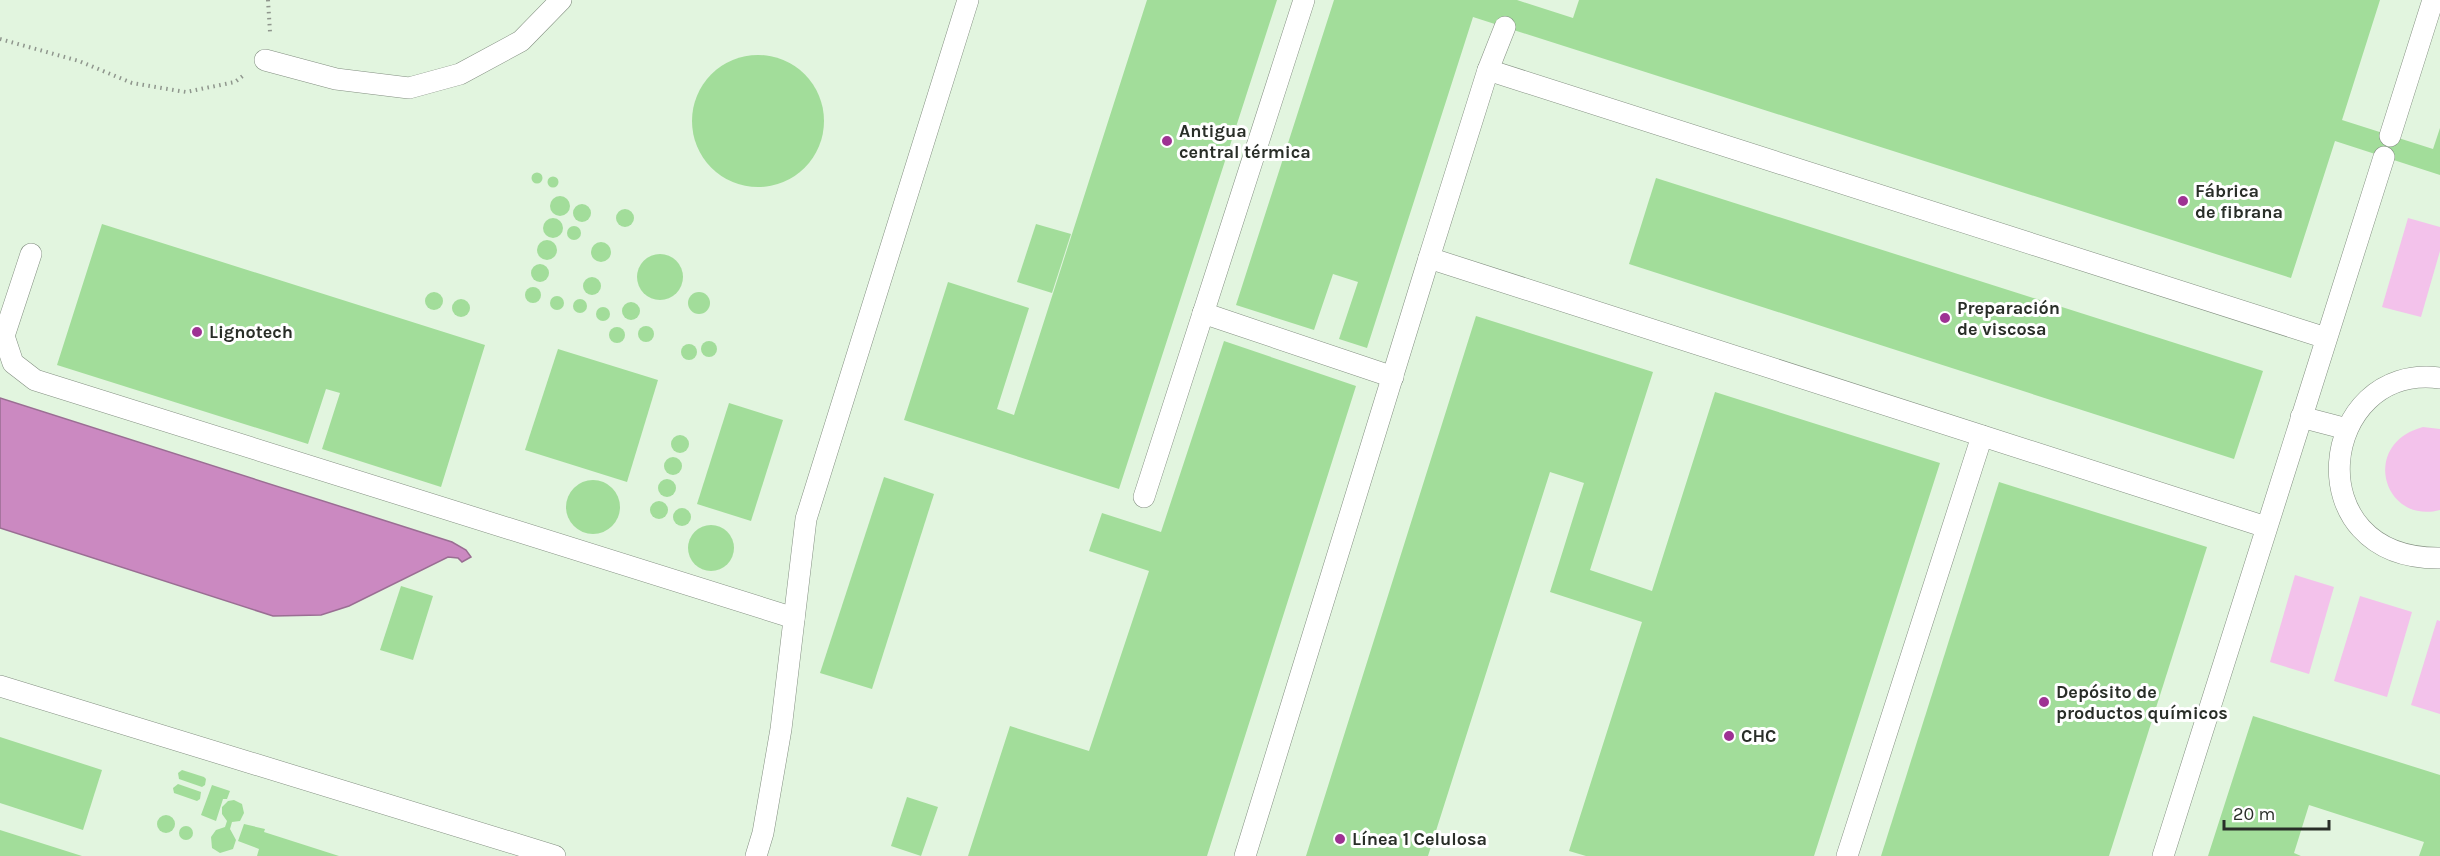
<svg xmlns="http://www.w3.org/2000/svg" width="2440" height="856" font-family="Karla,sans-serif">
<style>
.built{fill:#e2f5df}
.green{fill:#f3c2eb}
.water{fill:#cb89c1;stroke:#9a6e93;stroke-width:1.5}
.building{fill:#a2dd9a}
.lines{fill:none;stroke-linecap:round;stroke-linejoin:round}
.service-casing{stroke:#838f81;stroke-width:22}
.path{stroke:#8f968d;stroke-width:4;stroke-dasharray:1.5 4.5;stroke-linecap:butt}
.service{stroke:#fff;stroke-width:21}
.poi-dot{fill:#9e3293;stroke:#fff;stroke-width:2}
.labels{text-anchor:middle;stroke-width:6;stroke-linejoin:round;paint-order:stroke}
.poi-label{font-size:18px;font-weight:bold;fill:#292e28;stroke:#fff;text-anchor:start}
</style>
<rect width="100%" height="100%" fill="#f4fef2"/>
<rect class="built" x="0" y="0" width="2440" height="856"/>
<g class="green">
<path d="M2408,218L2440,227V251L2421,317L2382,307Z"/>
<path d="M2423,427L2440,429V510C2384,525 2359,444 2423,427Z"/>
<path d="M2295,575L2334,587L2309,674L2270,662Z"/>
<path d="M2360,596L2412,612L2387,697L2334,681Z"/>
<path d="M2437,620L2440,621V714L2411,705Z"/>
</g>
<path class="water" d="M0,398L452,542L466,550L471,557L462,562L458,558L448,557L349,606L321,615L273,616L0,528Z"/>
<g class="building">
<path d="M1147,0H1277L1119,489L904,420L948,282L1029,308L997,409L1014,415Z"/>
<path d="M1334,0H1517L1573,18L1579,0H2380L2342,120L2433,149L2440,128V175L2335,141L2291,278L1473,17L1367,348L1339,339L1358,282L1333,274L1314,330L1236,305Z"/>
<circle cx="758" cy="121" r="66"/>
<circle cx="537" cy="178" r="5.5"/>
<circle cx="553" cy="182" r="5.5"/>
<path d="M1656,178L2263,371L2234,459L1629,264Z"/>
<circle cx="560" cy="206" r="10"/>
<circle cx="582" cy="213" r="9"/>
<circle cx="625" cy="218" r="9"/>
<circle cx="553" cy="228" r="10"/>
<path d="M102,224L485,345L441,487L322,449L340,393L326,389L308,444L57,365Z"/>
<path d="M1036,224L1071,234L1052,293L1017,282Z"/>
<circle cx="574" cy="233" r="7"/>
<circle cx="547" cy="250" r="10"/>
<circle cx="601" cy="252" r="10"/>
<circle cx="660" cy="277" r="23"/>
<circle cx="540" cy="273" r="9"/>
<circle cx="592" cy="286" r="9"/>
<circle cx="533" cy="295" r="8"/>
<circle cx="699" cy="303" r="11"/>
<circle cx="434" cy="301" r="9"/>
<circle cx="557" cy="303" r="7"/>
<circle cx="461" cy="308" r="9"/>
<circle cx="580" cy="306" r="7"/>
<circle cx="631" cy="311" r="9"/>
<circle cx="603" cy="314" r="7"/>
<path d="M1476,316L1653,372L1590,570L1652,591L1715,392L1940,463L1814,856H1586L1569,851L1642,622L1550,592L1584,483L1550,472L1428,856H1306Z"/>
<circle cx="646" cy="334" r="8"/>
<circle cx="617" cy="335" r="8"/>
<path d="M1224,341L1356,386L1207,856H968L1010,726L1089,751L1149,571L1089,551L1102,513L1161,532Z"/>
<circle cx="709" cy="349" r="8"/>
<circle cx="689" cy="352" r="8"/>
<path d="M558,349L658,380L627,482L525,450Z"/>
<path d="M729,403L783,420L751,521L697,504Z"/>
<circle cx="680" cy="444" r="9"/>
<circle cx="673" cy="466" r="9"/>
<path d="M884,477L934,494L872,689L820,673Z"/>
<circle cx="667" cy="488" r="9"/>
<circle cx="593" cy="507" r="27"/>
<path d="M1999,482L2207,547L2109,856H1881Z"/>
<circle cx="659" cy="510" r="9"/>
<circle cx="682" cy="517" r="9"/>
<circle cx="711" cy="548" r="23"/>
<path d="M401,586L433,596L413,660L380,650Z"/>
<path d="M2253,716L2440,775V856H2419L2424,842L2309,805L2294,853L2301,856H2208Z"/>
<path d="M0,737L102,770L83,830L0,803Z"/>
<path d="M182,770L204,777L206,779L205,785L202,787L179,779L178,773Z"/>
<path d="M178,784L201,792L200,799L197,801L174,793L173,788Z"/>
<path d="M212,785L230,791L227,799H223L216,821L201,815Z"/>
<path d="M907,797L938,807L921,856L891,846Z"/>
<path d="M234,800L242,804L244,813L240,821L232,822L230,829L236,840L233,849L220,853L212,848L211,837L216,830L225,827L227,821L222,814V807L228,801Z"/>
<circle cx="166" cy="824" r="9"/>
<path d="M244,824L265,829L264,832L339,856H257L259,849L238,841Z"/>
<circle cx="186" cy="833" r="7"/>
<path d="M0,830L82,856H0Z"/>
</g>
<g class="lines">
<defs>
<g id="service">
<path d="M265,60L336,79L409,88L460,74L521,41L561,0"/>
<path d="M1488,70L1505,27"/>
<path d="M2390,136L2433,0"/>
<path d="M31,254L4,336L13,363L35,380L794,618"/>
<path d="M1203,313L1393,377"/>
<path d="M2440,378C2318,362 2294,560 2440,558"/>
<path d="M2301,417L2347,429"/>
<path d="M1144,497L1304,0"/>
<path d="M2266,527L1429,258L1488,70L2326,338"/>
<path d="M0,686L555,856"/>
<path d="M756,856L763,833L781,729L806,519L968,0"/>
<path d="M1245,856L1429,258"/>
<path d="M1847,856L1982,436"/>
<path d="M2163,856L2384,157"/>
</g>
</defs>
<use href="#service" class="service-casing"/>
<g class="path">
<path d="M268,0L270,32"/>
<path d="M0,39L79,61L132,83L186,92L235,82L244,75"/>
</g>
<use href="#service" class="service"/>
</g>
<g class="poi-dot">
<circle cx="1167" cy="141" r="6"/>
<circle cx="2183" cy="201" r="6"/>
<circle cx="1945" cy="318" r="6"/>
<circle cx="197" cy="332" r="6"/>
<circle cx="2044" cy="702" r="6"/>
<circle cx="1729" cy="736" r="6"/>
<circle cx="1340" cy="839" r="6"/>
</g>
<g class="labels">
<g class="poi-label">
<text x="1179" y="137">Antigua<tspan x="1179" dy="21">central térmica</tspan></text>
<text x="2195" y="197">Fábrica<tspan x="2195" dy="21">de fibrana</tspan></text>
<text x="1957" y="314">Preparación<tspan x="1957" dy="21">de viscosa</tspan></text>
<text x="209" y="338">Lignotech</text>
<text x="2056" y="698">Depósito de<tspan x="2056" dy="21">productos químicos</tspan></text>
<text x="1741" y="742">CHC</text>
<text x="1352" y="845">Línea 1 Celulosa</text>
</g>
</g>
<path d="M2224 820v9h105v-9" fill="none" stroke="#292e28" stroke-width="3"/>
<text x="2233" y="820" font-size="18" fill="#292e28" stroke="#ffffff" stroke-width="4.5" paint-order="stroke">20 m</text>
</svg>
